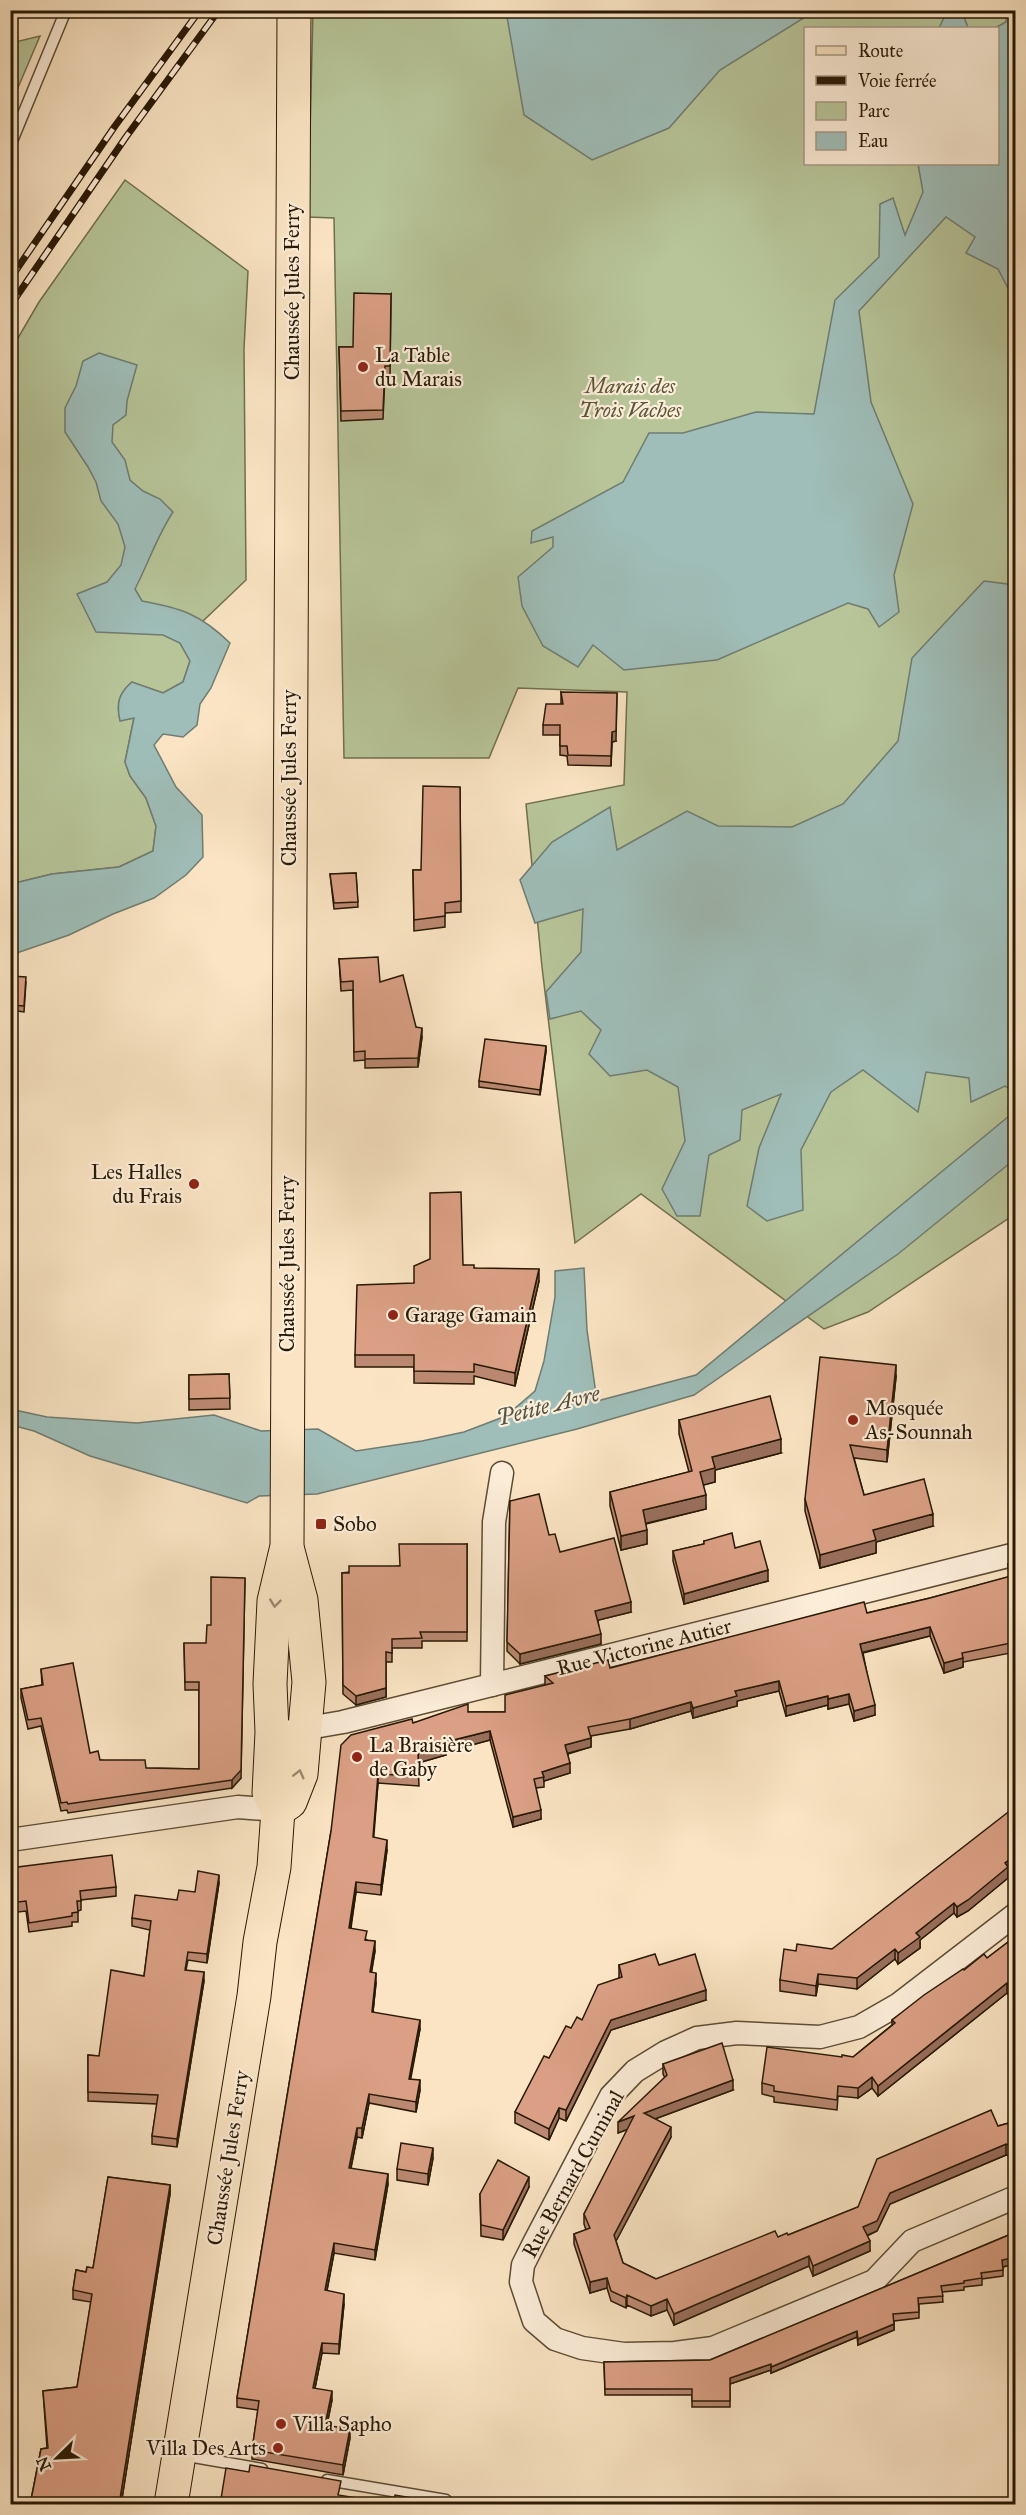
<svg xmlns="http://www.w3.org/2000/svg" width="1026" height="2515" font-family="'IM FELL Great Primer',serif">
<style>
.green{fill:#b7c599;stroke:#706f4f;stroke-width:1.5;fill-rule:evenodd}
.water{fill:#9fbeb9;stroke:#6f7c71;stroke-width:1.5}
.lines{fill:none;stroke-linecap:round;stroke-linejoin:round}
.service-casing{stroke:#5c4c34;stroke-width:13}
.minor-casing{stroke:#5c4c34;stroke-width:25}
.primary-casing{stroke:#281905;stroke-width:35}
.service{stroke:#fcedd8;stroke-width:10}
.minor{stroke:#fcedd8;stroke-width:22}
.primary{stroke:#fae4c3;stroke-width:33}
.rail-casing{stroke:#281905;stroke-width:7}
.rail{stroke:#fcedd8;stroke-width:4.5;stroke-dasharray:14;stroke-linecap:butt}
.wall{fill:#bb8972;stroke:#281905;stroke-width:1.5}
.shaded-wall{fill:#996f5c;stroke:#281905;stroke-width:1.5}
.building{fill:#da9f84;stroke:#281905;stroke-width:1.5}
.oneway{stroke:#9c896e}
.poi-dot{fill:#8f2418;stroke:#fcedd8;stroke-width:2}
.labels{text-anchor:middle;stroke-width:4.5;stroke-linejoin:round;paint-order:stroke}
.street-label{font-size:21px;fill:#281905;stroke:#fcedd8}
.poi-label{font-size:21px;fill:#281905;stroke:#fcedd8;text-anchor:start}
.park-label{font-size:21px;font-style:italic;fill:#5a5539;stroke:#fcedd8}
.water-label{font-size:22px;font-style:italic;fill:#525344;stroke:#fcedd8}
</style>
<rect width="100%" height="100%" fill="#fae4c3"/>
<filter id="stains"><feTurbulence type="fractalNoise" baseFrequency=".00333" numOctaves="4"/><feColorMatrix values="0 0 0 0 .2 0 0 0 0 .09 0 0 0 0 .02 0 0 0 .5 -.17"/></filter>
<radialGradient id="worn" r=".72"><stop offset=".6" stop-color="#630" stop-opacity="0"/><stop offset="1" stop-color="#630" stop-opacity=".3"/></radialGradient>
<g class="green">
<path d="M313,11H1015V1214L868,1312L824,1329L641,1194L575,1243L542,967L526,804L624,785L627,692L518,688L489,758H344L334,218L308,217ZM806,28H998V164H806Z"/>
<path d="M40,36L11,104V43Z"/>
<path d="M125,180L248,271L244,349L246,580L180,643L190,661L183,682L163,693L132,682C119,693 116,703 120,720L134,718L125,762L130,776L146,798L156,826L153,851L119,867L52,874L11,884V350L39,302Z"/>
</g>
<g class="water">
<path d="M506,11V10L815,11L720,70L669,128L592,160L524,115Z"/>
<path d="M947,11H962L968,28H939Z"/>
<path d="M1006,11H1016L1015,302L998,269L966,253L975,237L946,217L859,311L871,402L913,504L894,575L899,612L879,627L868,609L848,603L717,660L624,670L593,645L578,667L543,646L522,606L518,577L553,547V537L531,543L532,531L623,482L649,433H683L756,412L814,414L835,300L879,257L880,204L893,198L905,235L923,192L918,164H998V28H995L1006,22Z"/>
<path d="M99,353L137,365L127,401L126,415L113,425L112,442L125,460L130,480L143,491L160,499L173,512C157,536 148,564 135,589L142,601C181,608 200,614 230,643L211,688L200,704L197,725L183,737L163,734L154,745L176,787L202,815L203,857L186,875L154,898L113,914L69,935L11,955V884L52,874L119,867L153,851L156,826L146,798L130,776L125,762L134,718L120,721C116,703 119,693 132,682L163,693L183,682L190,661L180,643L163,635L96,632L77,594L107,582L121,565L125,547L118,524L101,501L96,482L88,467L65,432V408L76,386L83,361Z"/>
<path d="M984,581L1015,585V1092L1005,1086L971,1102L969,1078L926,1072L918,1112L863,1070L831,1092L801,1150L803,1210L767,1221L747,1206L759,1148L781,1094L742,1110L740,1140L709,1155L700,1216H677L662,1189L685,1141L678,1087L647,1070L610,1076L589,1054L601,1030L581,1011L550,1019L546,992L581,952L583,909L535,923L520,880L552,842L610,807L617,850L687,811L718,826L792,827L843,804L898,741L912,658Z"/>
<path d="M1008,1107H1015V1159L898,1254L694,1395L577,1429L317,1494L259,1496L247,1503L90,1456L34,1431L11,1425L10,1409L47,1417L137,1423L214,1415L261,1431L318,1429L356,1451L422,1441L464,1432L506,1416L535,1391L544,1361L555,1297V1271L584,1268L587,1330L597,1401L696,1375L1009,1116Z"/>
</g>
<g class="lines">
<defs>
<g id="service">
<path d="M10,146L66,10"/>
<path d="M182,2455L262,2469"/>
<path d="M327,2480L446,2500"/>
</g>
<g id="minor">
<path d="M492,1685L494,1522L502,1473"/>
<path d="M291,1731L343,1722L1016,1554"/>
<path d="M10,1840L238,1807L278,1810"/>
<path d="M1016,1914L899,2004L859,2027L820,2037L737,2033L697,2038L666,2052L635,2071L611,2096L534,2243L523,2265L521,2282L534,2321L555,2339L582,2348L624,2354L675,2353L713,2348L874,2281L912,2241L1016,2197"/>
</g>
<g id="primary">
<path d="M278,1810L290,1802L301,1774L309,1682L301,1600L288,1551"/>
<path d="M171,2504L254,1996L260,1942L274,1867L278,1810L269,1793L272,1732L270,1684L274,1601L287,1546L294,10"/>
</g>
</defs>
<use href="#service" class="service-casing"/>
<use href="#minor" class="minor-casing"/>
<use href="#primary" class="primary-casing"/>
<use href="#service" class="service"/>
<use href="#minor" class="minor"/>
<use href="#primary" class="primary"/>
<defs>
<g id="rail">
<path d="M10,279L115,126L200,10"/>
<path d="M10,306L126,137L219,10"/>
</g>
</defs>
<use href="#rail" class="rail-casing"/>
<use href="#rail" class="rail"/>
</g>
<g class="wall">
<path d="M391,294L390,376H385L383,419L341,421L339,347H353Z"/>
<path d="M561,692L616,741L612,742L611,766L568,765L567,756L560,755V735H543V725L561,704Z"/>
<path d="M460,787L461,912L445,913V927L414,931L413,870H421Z"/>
<path d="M356,873L358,907L334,909L330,874Z"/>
<path d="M339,959L380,982L416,1027L422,1037L418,1067L365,1068V1060L354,1061L353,990L341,991Z"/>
<path d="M10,976L26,982L24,1012L10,1010Z"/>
<path d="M546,1051L540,1095L479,1087V1081Z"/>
<path d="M463,1265L474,1268L539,1281L515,1386L474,1376V1384L414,1383V1367H355V1355L414,1283Z"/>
<path d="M229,1374L230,1409L189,1410V1375Z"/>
<path d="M896,1377L887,1462L854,1458L864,1495L933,1526L876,1542V1553L820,1568L805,1511V1499Z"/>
<path d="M679,1420L781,1453L715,1470V1482L703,1485L706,1509L646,1524L647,1544L621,1550L610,1506V1492L689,1472L679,1434Z"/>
<path d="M510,1501L549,1535L560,1552L631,1612L598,1620L601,1644L520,1664L507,1651Z"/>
<path d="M704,1541L735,1548L768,1581L684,1604L673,1561V1551L704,1544Z"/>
<path d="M467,1544V1641H422V1648H392V1662H386V1697L356,1705L343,1694L342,1573L400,1566Z"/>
<path d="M1016,1562V1652L963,1662V1667L944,1673L930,1636L863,1653L875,1715L854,1721L849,1704L828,1709V1705L786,1716L779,1691L737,1701V1706L693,1718L691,1711L630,1729L591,1736V1747L568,1754L570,1773L544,1781V1787L536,1788L541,1819L513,1827L490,1740L446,1752V1755L418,1763L419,1786L378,1783L373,1838L387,1850L381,1895L356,1892L351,1928L367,1940L375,1951L371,1973L376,1983L373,2012L420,2029L410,2079L420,2090L416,2112L369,2103L362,2138L357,2137L351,2168L388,2184L375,2260L334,2253L327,2291L344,2304L339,2354L322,2353L315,2388L332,2400L327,2425L350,2438L343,2475L252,2459V2450L258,2410L237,2407V2398L331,1831L413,1723L468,1712H505L545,1685V1676L610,1668L867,1613L930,1598L1009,1577L1008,1564Z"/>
<path d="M184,1643L241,1778L232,1788L68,1813L67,1810L61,1811L41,1726L28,1729L21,1698V1689L42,1685L41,1669L90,1753L100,1760L146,1768L199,1769V1690H185Z"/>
<path d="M10,1868L116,1887V1896L81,1900V1910L78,1911V1922H72V1926L29,1932L26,1911L10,1913Z"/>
<path d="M1008,1871V1878L968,1911L957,1917L954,1913L920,1940V1948L898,1964L895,1959L857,1989L818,1984L816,1996L780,1991V1980L796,1951L832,1949Z"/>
<path d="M219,1883L207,1963L188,1960L186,1970L204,1981L177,2147L152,2144V2136L157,2104L88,2101V2055L99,2056L144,1976L150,1930L132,1926V1918Z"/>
<path d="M1016,1936V1994L1011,1998L1007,1993L878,2096L872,2088L858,2098L838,2096L837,2110L774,2102V2097L762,2094V2083L842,2057H853L892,2025V2020L964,1970L987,1958Z"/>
<path d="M619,1965H659L706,2000L611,2030L566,2121L559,2118L549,2140L515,2123V2112L549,2058L571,2028L582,2020L619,1978Z"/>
<path d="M663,2064L733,2090L655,2119L671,2137L616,2241L623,2263L656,2279L778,2237L788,2235L858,2207L998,2126L1016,2121V2158L1006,2155L890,2204L877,2231L867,2236L870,2251L813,2276L809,2266L674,2325L667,2310L651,2316L627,2305L626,2308L611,2301L607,2288L590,2293L574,2244V2234L586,2230L584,2224V2214L628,2129L618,2133L665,2078L663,2074Z"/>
<path d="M433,2158L428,2185L397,2180V2169Z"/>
<path d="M108,2177L170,2185V2194L121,2505H30L41,2449L47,2448L43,2391L77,2387L91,2302L73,2299V2290L76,2270L86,2272L87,2267L93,2268Z"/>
<path d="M529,2187L503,2240L481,2236L480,2194Z"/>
<path d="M1016,2232V2264L1003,2267V2276L982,2279V2285L964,2287V2290L942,2292L943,2302L919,2304V2318L894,2321V2330L858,2345L857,2337L771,2373V2370L730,2384V2407H692V2395H605L604,2362L710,2360Z"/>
</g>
<g class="shaded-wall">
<path d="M617,693L616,741L612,742L611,766L612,732Z"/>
<path d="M422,1028V1037L418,1067V1058Z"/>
<path d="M546,1046V1051L540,1095V1090Z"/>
<path d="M539,1269V1281L515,1386V1373Z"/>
<path d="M896,1365V1377L887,1462V1450Z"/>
<path d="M781,1439V1453L715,1470V1482L700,1486V1472L712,1457Z"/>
<path d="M706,1495V1509L643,1524V1510Z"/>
<path d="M933,1514V1526L876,1542V1553L820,1568V1555L873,1530Z"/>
<path d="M647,1530V1544L621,1550V1536Z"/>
<path d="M768,1570V1581L684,1604V1594Z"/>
<path d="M245,1578L241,1778L232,1788V1780Z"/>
<path d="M631,1602V1612L595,1621V1611Z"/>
<path d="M930,1627V1636L860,1653V1644Z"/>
<path d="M601,1634V1644L520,1664V1654Z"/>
<path d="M963,1658V1667L944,1673V1663Z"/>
<path d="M779,1681V1691L737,1701V1706L693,1718V1708L735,1691Z"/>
<path d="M386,1688V1697L356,1705V1696Z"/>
<path d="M849,1694V1704L828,1709V1699Z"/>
<path d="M828,1696V1705L786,1716V1706Z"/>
<path d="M691,1702V1711L630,1729V1719Z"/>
<path d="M875,1705V1715L854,1721V1711Z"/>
<path d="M490,1731V1740L446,1752V1755L418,1763V1753L445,1742Z"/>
<path d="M591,1738V1747L565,1754V1745Z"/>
<path d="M570,1763V1773L544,1781L542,1772Z"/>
<path d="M378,1774V1783L373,1847V1837Z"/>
<path d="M541,1810V1819L513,1827V1817Z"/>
<path d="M387,1840V1850L381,1895V1885Z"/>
<path d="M1016,1855V1865L1008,1871V1878L968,1911L957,1917V1907L1005,1863Z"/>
<path d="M219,1875V1883L207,1963V1954Z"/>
<path d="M356,1882V1892L349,1937V1928Z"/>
<path d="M954,1903V1913L920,1940V1948L898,1964V1953L916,1933Z"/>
<path d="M375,1941V1951L370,1982V1972Z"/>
<path d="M895,1949V1959L857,1989V1978Z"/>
<path d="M204,1972V1981L177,2147V2139Z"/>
<path d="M376,1973V1983L372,2021V2012Z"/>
<path d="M818,1974V1984L816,1996V1986Z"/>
<path d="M1007,1983V1993L878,2096V2086Z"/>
<path d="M1016,1984V1994L1011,1998V1987Z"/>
<path d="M706,1990V2000L611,2030L566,2121V2110L611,2020Z"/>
<path d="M420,2020V2029L409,2088V2079Z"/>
<path d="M872,2077V2088L858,2098V2088Z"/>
<path d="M420,2080V2090L416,2112V2102Z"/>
<path d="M733,2080V2090L644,2123V2113Z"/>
<path d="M369,2094V2103L362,2138V2128Z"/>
<path d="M559,2108V2118L549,2140V2129Z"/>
<path d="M634,2116V2127L618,2133V2122Z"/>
<path d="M671,2127V2137L614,2245V2235Z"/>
<path d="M357,2128V2137L349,2177V2168Z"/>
<path d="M1006,2144V2155L890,2204L877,2231L863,2237V2227L890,2193Z"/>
<path d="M433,2148V2158L428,2185V2174Z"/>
<path d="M388,2174V2184L375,2260V2250Z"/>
<path d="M529,2177V2187L503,2240V2230Z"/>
<path d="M170,2185V2194L121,2505H119Z"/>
<path d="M870,2241V2251L813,2276V2266Z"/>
<path d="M334,2243V2253L325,2300V2290Z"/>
<path d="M809,2256V2266L674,2325V2314Z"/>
<path d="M1016,2257V2264L1002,2267V2260Z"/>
<path d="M607,2278V2288L590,2293V2282Z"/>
<path d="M344,2294V2304L339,2354V2344Z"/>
<path d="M627,2295V2305L626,2308V2298Z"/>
<path d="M667,2299V2310L651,2316V2306Z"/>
<path d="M894,2324V2330L858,2345V2339Z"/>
<path d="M857,2331V2337L771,2373V2367Z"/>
<path d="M322,2343V2353L313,2398V2388Z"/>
<path d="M771,2364V2370L730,2384V2378Z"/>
<path d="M332,2391V2400L325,2434V2425Z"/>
<path d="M350,2429V2438L343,2475V2465Z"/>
</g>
<g class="building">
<path d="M354,293L391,294L390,366H385L383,410L341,411L339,347H353Z"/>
<path d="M561,692L617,693L616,731L612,732L611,756L568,755L567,746H560V725H543L546,704H563Z"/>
<path d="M423,786L460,787L461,901L445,903V916L414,920L413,870H421Z"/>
<path d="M356,873L358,902L334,903L330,874Z"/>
<path d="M378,957L380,982L403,975L416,1027L422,1028L418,1058L365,1059V1051L354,1052L353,981L341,982L339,959Z"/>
<path d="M10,976L26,977L24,1006L10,1005Z"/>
<path d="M485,1039L546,1046L540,1090L479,1081Z"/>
<path d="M461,1192L463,1265H474V1268L539,1269L515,1373L474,1364V1372L414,1371V1355H355L357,1285L414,1283V1266L430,1259V1193Z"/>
<path d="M820,1357L896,1365L887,1450L850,1445L864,1495L924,1479L933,1514L873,1530L876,1540L820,1555L805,1499Z"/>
<path d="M229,1374L230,1398L189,1399V1375Z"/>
<path d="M770,1396L781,1439L712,1457L715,1468L700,1472L706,1495L643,1510L647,1530L621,1536L610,1492L692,1471L679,1420Z"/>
<path d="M539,1494L549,1535L555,1534L560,1552L614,1538L631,1602L595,1611L601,1634L520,1654L507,1642L510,1501Z"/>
<path d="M732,1533L735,1548L760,1541L768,1570L684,1594L673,1551L704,1544V1541Z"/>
<path d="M399,1544H467V1632H420L422,1638L392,1639V1653L386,1652V1688L356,1696L343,1685L342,1573H349V1566H400Z"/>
<path d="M1016,1562V1642L962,1653L963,1658L944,1663L930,1627L860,1644L875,1705L854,1711L849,1694L828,1699V1696L786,1706L779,1681L735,1691L737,1696L693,1708L691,1702L630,1719L588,1727L591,1738L565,1745L570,1763L542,1772L544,1777L534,1779L541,1810L513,1817L490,1731L445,1742L446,1746L418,1753L419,1776L378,1774L373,1837L387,1840L381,1885L356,1882L349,1928L367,1931L365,1940L375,1941L370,1972L376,1973L372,2012L420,2020L409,2079L420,2080L416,2102L369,2094L362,2128H357L349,2168L388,2174L375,2250L334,2243L325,2290L344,2294L339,2344L322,2343L313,2388L332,2391L325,2425L350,2429L343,2465L252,2450L259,2401L237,2398L331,1831L341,1745L351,1735L412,1719L413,1723L468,1704V1712H505V1695L553,1683L545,1676L608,1660L610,1668L864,1602L867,1613L930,1598L1011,1576L1008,1564Z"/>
<path d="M211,1577L245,1578L241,1770L232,1780L68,1804L67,1802L61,1803L41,1718L28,1720L21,1689L43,1685L41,1669L73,1663L90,1753L98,1751L100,1760H145L146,1768L199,1769V1682H185L184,1643H206L207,1625H211Z"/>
<path d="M1016,1806V1855L1005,1863L1008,1867L968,1900L957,1907L954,1903L916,1933L920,1937L898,1953L895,1949L857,1978L818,1974L816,1986L780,1980L784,1949L796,1951L797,1944L832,1949Z"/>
<path d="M112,1855L116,1887L80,1891L81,1901H77L78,1912L72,1913V1916L29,1923L26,1901L10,1903V1868Z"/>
<path d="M198,1871L219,1875L207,1954L188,1952L185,1970L204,1972L177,2139L152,2136L158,2095L88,2092V2055L99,2056L111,1970L144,1976L151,1921L132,1918L135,1895L177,1900L179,1890L195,1892Z"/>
<path d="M1016,1936V1984L1011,1987L1007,1983L878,2086L872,2077L858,2088L838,2086L837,2100L774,2091V2086L762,2083L767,2047L842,2057V2055L853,2057L895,2023L892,2020L924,1995L963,1969L964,1970L984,1954L987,1958Z"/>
<path d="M655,1954L659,1965L695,1954L706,1990L611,2020L566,2110L559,2108L549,2129L515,2112L544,2056L549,2058L566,2026L571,2028L577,2017L582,2020L598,1985L622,1977L619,1965Z"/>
<path d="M722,2043L733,2080L644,2113L671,2127L614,2235L623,2263L656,2279L775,2231L778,2237L787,2233L788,2235L858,2207L877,2159L991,2110L998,2126L1016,2121V2148L1006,2144L890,2193L877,2221L863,2227L870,2241L813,2266L809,2256L674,2314L667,2299L651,2306L627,2295L626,2298L611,2291L607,2278L590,2282L574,2234L590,2228L584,2214L634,2116L618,2122L667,2075L663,2064Z"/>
<path d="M401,2143L433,2148L428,2174L397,2169Z"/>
<path d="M498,2160L529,2177L503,2230L481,2225L480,2194Z"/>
<path d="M108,2177L170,2185L119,2505H30L41,2449L48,2448L43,2391L77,2387L92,2294L73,2290L76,2270L86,2272L87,2267L93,2268Z"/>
<path d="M1016,2232V2257L1002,2260L1003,2270L981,2273L982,2278L964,2281V2283L941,2286L943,2296L918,2298L919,2312L893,2314L894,2324L858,2339L857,2331L771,2367V2364L730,2378V2401H692V2389H605L604,2362L710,2360Z"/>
<path d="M250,2465L341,2481L338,2495L394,2504L395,2495L430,2501V2505H220L226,2468L249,2472Z"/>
</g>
<defs><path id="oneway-chevron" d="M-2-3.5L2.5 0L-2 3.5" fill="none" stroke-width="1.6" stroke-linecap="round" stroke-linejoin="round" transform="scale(1.5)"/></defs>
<g class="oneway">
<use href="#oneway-chevron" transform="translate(275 1603) rotate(96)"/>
<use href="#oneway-chevron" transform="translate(299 1774) rotate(-76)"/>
</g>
<g class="poi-dot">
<circle cx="363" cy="367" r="6"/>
<circle cx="194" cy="1184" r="6"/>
<circle cx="393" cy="1315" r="6"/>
<circle cx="853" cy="1420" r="6"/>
<rect x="315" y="1518" width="12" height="12" rx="3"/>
<circle cx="357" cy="1757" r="6"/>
<circle cx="281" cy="2424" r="6"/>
<circle cx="278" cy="2448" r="6"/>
</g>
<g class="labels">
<g class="street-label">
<text transform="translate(292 292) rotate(-90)" y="7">Chaussée Jules Ferry</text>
<text transform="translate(289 778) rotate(-90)" y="7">Chaussée Jules Ferry</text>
<text transform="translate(287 1264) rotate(-90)" y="7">Chaussée Jules Ferry</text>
<text transform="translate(644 1647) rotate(-14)" y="7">Rue Victorine Autier</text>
<text transform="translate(228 2158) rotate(-81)" y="7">Chaussée Jules Ferry</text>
<text transform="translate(573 2174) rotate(-61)" y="7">Rue Bernard Cuminal</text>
</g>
<g class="poi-label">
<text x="375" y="362">La Table<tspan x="375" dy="24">du Marais</tspan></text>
<text x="182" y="1179" text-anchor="end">Les Halles<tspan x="182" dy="24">du Frais</tspan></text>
<text x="405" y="1322">Garage Gamain</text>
<text x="865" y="1415">Mosquée<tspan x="865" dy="24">As-Sounnah</tspan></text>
<text x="333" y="1531">Sobo</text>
<text x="369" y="1752">La Braisière<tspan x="369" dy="24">de Gaby</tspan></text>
<text x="293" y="2431">Villa Sapho</text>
<text x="266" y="2455" text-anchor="end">Villa Des Arts</text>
</g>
<g class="park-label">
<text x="630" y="393">Marais des<tspan x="630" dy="24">Trois Vaches</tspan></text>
</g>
<g class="water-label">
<text transform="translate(548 1405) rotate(-14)" y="8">Petite Avre</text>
</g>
</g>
<rect width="1026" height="2515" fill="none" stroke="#fae4c3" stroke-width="36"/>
<rect x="12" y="12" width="1002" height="2491" fill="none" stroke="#281905" stroke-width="3"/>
<rect x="18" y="18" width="990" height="2479" fill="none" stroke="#281905" stroke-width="1.5"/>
<rect x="804" y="27" width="195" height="138" fill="#fcedd8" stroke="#a79884" stroke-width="1.5"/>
<rect x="816" y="46" width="30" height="9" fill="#fae4c3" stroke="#a79884" stroke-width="1.5"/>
<text x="858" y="57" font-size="18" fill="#281905">Route</text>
<rect x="816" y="76" width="30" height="9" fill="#281905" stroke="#a79884" stroke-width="1.5"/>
<text x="858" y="87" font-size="18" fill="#281905">Voie ferrée</text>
<rect x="816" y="102" width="30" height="18" fill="#b7c599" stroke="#a79884" stroke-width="1.5"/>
<text x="858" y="117" font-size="18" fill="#281905">Parc</text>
<rect x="816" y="132" width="30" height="18" fill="#9fbeb9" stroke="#a79884" stroke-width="1.5"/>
<text x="858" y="147" font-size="18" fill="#281905">Eau</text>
<g transform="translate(57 2458) rotate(246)" stroke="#fcedd8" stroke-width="4.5" paint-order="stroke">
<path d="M0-4.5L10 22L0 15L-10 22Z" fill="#281905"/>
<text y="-9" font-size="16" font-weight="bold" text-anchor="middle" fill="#281905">N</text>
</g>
<rect width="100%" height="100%" filter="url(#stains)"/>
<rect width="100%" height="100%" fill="url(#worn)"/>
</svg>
